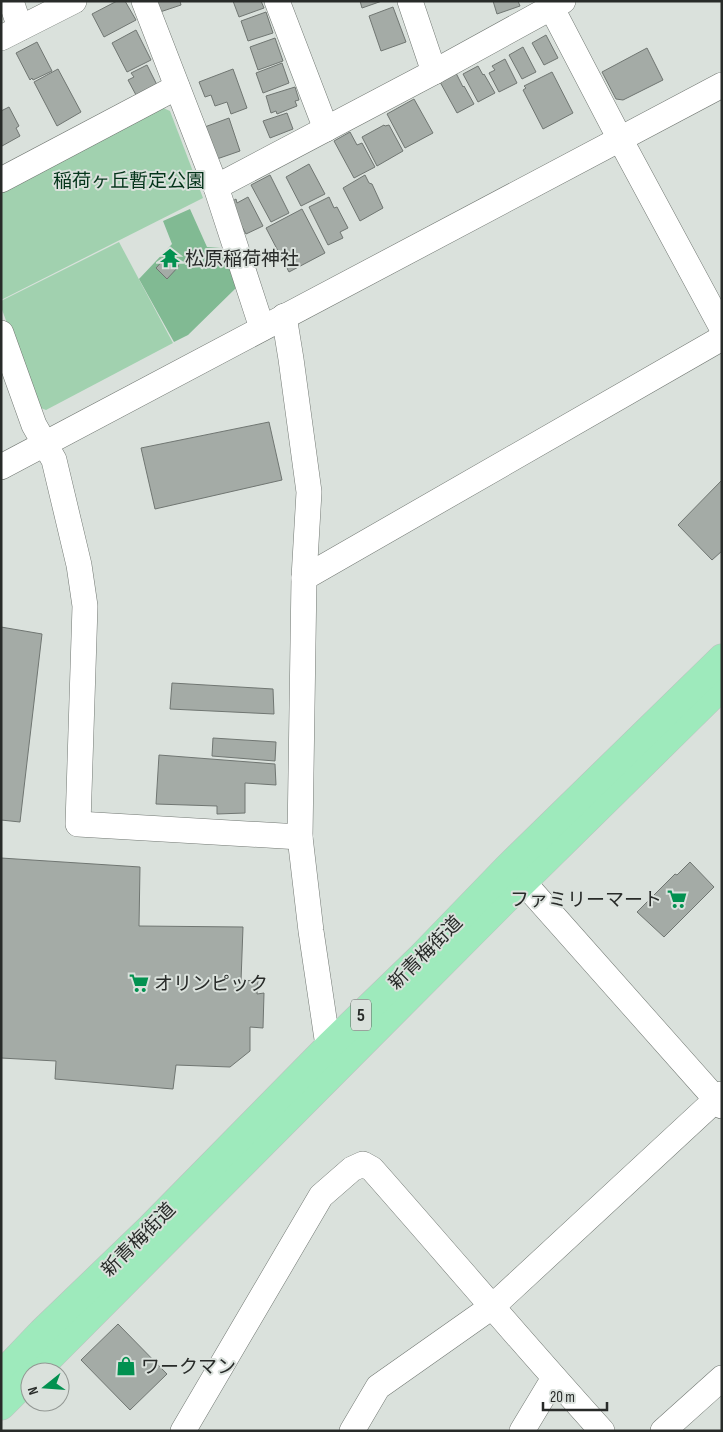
<svg xmlns="http://www.w3.org/2000/svg" width="723" height="1432" font-family="'Sofia Sans Condensed','Noto Sans JP',sans-serif">
<style>
.green{fill:#a1d1af}
.forest{fill:#81ba93}
.building{fill:#a4aba6;stroke:#707672}
.lines{fill:none;stroke-linecap:round;stroke-linejoin:round}
.minor-casing{stroke:#727873;stroke-width:26}
.major-casing{stroke:#bebfbf;stroke-width:29}
.minor{stroke:#fff;stroke-width:25}
.major{stroke:#9eeabc;stroke-width:28}
.labels{text-anchor:middle;stroke-width:4;stroke-linejoin:round;paint-order:stroke}
.shield{fill:#dae1dc;stroke:#5d625f;stroke-width:1}
.shield-label{font-size:18px;font-weight:bold;fill:#282b29}
.park-label{font-size:19px;fill:#05351b;stroke:#dae1dc}
.poi-label{font-size:19px;fill:#282b29;stroke:#dae1dc;text-anchor:start}
.street-label{font-size:19px;fill:#282b29;stroke:#dae1dc}
</style>
<rect width="100%" height="100%" fill="#dae1dc"/>
<g class="green">
<path d="M161,107L170,111L203,198L1,300V191Z"/>
<path d="M119,242L173,343L46,410L38,407L1,307V301Z"/>
</g>
<path class="forest" d="M190,209L207,247L221,248L237,287L188,335L174,342L139,279L172,244L163,221Z"/>
<g class="building">
<path d="M117,1H125L136,20L104,37L92,14Z"/>
<path d="M153,1H180L181,5L157,13Z"/>
<path d="M233,1H261L264,8L239,17Z"/>
<path d="M360,1H382L362,8Z"/>
<path d="M493,1H518L520,6L497,14Z"/>
<path d="M393,7L406,42L381,51L369,16Z"/>
<path d="M266,12L273,33L248,41L241,21Z"/>
<path d="M136,30L151,60L127,72L112,43Z"/>
<path d="M546,35L558,58L544,65L532,43Z"/>
<path d="M275,38L283,61L258,70L250,47Z"/>
<path d="M37,42L52,71L33,80L32,78L30,80L16,53Z"/>
<path d="M523,47L536,72L522,79L509,55Z"/>
<path d="M647,48L663,80L623,100L616,99L602,72Z"/>
<path d="M505,59L517,83L499,92L489,73L495,70L492,66Z"/>
<path d="M282,63L289,83L263,93L256,73Z"/>
<path d="M147,65L157,85L136,95L128,80L134,77L131,73Z"/>
<path d="M478,66L483,75L484,74L495,93L478,102L463,74Z"/>
<path d="M58,69L81,112L57,126L34,82Z"/>
<path d="M233,69L247,108L231,114L227,102L215,106L211,95L205,97L199,82Z"/>
<path d="M552,72L573,113L543,129L523,90L526,88L524,86Z"/>
<path d="M456,73L463,87L464,86L474,104L457,113L440,82Z"/>
<path d="M295,87L299,100L295,101L297,106L277,114L276,111L271,113L266,96Z"/>
<path d="M414,99L433,133L405,148L387,114Z"/>
<path d="M9,107L19,126L16,128L20,136L2,146L1,144V111Z"/>
<path d="M287,113L293,129L270,138L263,121Z"/>
<path d="M229,118L240,151L214,160L202,128Z"/>
<path d="M384,125L385,126L389,125L403,151L377,166L362,137Z"/>
<path d="M350,132L357,145L362,143L375,167L354,178L334,141Z"/>
<path d="M309,164L325,194L301,206L286,177Z"/>
<path d="M270,175L289,213L271,222L251,185Z"/>
<path d="M365,175L369,183L372,184L383,208L360,221L343,188Z"/>
<path d="M248,197L263,226L246,234L229,203L236,199L237,203Z"/>
<path d="M329,197L334,208L337,207L348,228L340,232L343,238L328,245L309,207Z"/>
<path d="M302,209L325,253L289,272L266,228Z"/>
<path d="M168,255L179,266L167,279L156,268Z"/>
<path d="M269,422L282,480L155,509L141,448Z"/>
<path d="M722,480V551L712,560L678,525Z"/>
<path d="M1,627L42,634L20,822L1,820Z"/>
<path d="M172,683L273,689L274,714L170,709Z"/>
<path d="M213,738L276,742L275,761L212,756Z"/>
<path d="M159,755L275,764L276,785L245,783V813L217,814V806L156,804Z"/>
<path d="M1,858L140,867L139,926L243,927L241,981L258,980L257,994L264,993L263,1028L250,1027V1051L230,1067L176,1065L173,1089L55,1079L56,1061L1,1058Z"/>
<path d="M690,862L714,887L664,937L637,912L675,874L677,875Z"/>
<path d="M118,1324L167,1374L130,1410L81,1360Z"/>
</g>
<g class="lines">
<defs>
<g id="minor">
<path d="M11,1L20,28"/>
<path d="M144,1L216,187L262,328"/>
<path d="M277,1L326,129"/>
<path d="M410,1L434,72"/>
<path d="M548,1L620,139L722,328"/>
<path d="M1,38L74,1"/>
<path d="M1,180L177,87"/>
<path d="M216,187L434,72L563,1"/>
<path d="M284,316L291,359L309,492L304,578L300,837L311,931L327,1039L339,1059"/>
<path d="M1,333L34,425L54,460L79,565L85,606L78,824L300,837"/>
<path d="M1,467L722,85"/>
<path d="M304,578L722,338"/>
<path d="M509,866L722,1106"/>
<path d="M183,1431L321,1196L352,1169L363,1164L372,1169C449,1256 524,1345 602,1431"/>
<path d="M352,1431L378,1387L493,1306L722,1094"/>
<path d="M522,1431L554,1378"/>
<path d="M663,1431L722,1378"/>
</g>
<g id="major">
<path d="M35,1372L523,882L722,686"/>
<path d="M1,1375L42,1332L150,1228L330,1045L420,958L509,866L722,658"/>
<path d="M1,1406L30,1377"/>
</g>
</defs>
<use href="#minor" class="minor-casing"/>
<use href="#major" class="major-casing"/>
<use href="#minor" class="minor"/>
<use href="#major" class="major"/>
</g>
<defs>
<symbol id="temple-bare" viewBox="-9 -9 18 18"><path d="M0-6L5-2H3V0L6.5 2.5H4V6H1.5V3h-3V6H-4V2.5H-6.5L-3 0V-2H-5Z" fill="#029150" stroke="#dae1dc" stroke-width="2.5" paint-order="stroke"/></symbol>
<symbol id="supermarket-bare" viewBox="-9 -9 18 18"><path d="M-6-5.5h2.5l.6 2H6L4.5 2H-2.5L-4.4-4H-6ZM-1.5 3.2a1.3 1.3 0 1 0 .1 0ZM3 3.2a1.3 1.3 0 1 0 .1 0Z" fill="#029150" stroke="#dae1dc" stroke-width="2.5" paint-order="stroke"/></symbol>
<symbol id="shop-bare" viewBox="-9 -9 18 18"><path d="M-5-2.5h2.3a2.7 3.5 0 0 1 5.4 0H5L5.5 6h-11ZM-1.5-2.5h3a1.5 2.3 0 0 0-3 0Z" fill="#029150" stroke="#dae1dc" stroke-width="2.5" paint-order="stroke"/></symbol>
</defs>
<g fill-rule="evenodd">
<use href="#temple-bare" x="156" y="244" width="28" height="28"/>
<use href="#supermarket-bare" x="663" y="885" width="28" height="28"/>
<use href="#supermarket-bare" x="125" y="969" width="28" height="28"/>
<use href="#shop-bare" x="112" y="1352" width="28" height="28"/>
</g>
<g class="labels">
<rect class="shield" x="351" y="999.5" width="20" height="31" rx="4"/>
<g class="shield-label">
<text x="361" y="1021">5</text>
</g>
<g class="park-label">
<text x="129" y="187">稲荷ヶ丘暫定公園</text>
</g>
<g class="poi-label">
<text x="185" y="265">松原稲荷神社</text>
<text x="662" y="906" text-anchor="end">ファミリーマート</text>
<text x="154" y="990">オリンピック</text>
<text x="141" y="1373">ワークマン</text>
</g>
<g class="street-label">
<text transform="translate(425 952) rotate(-45)" y="7">新青梅街道</text>
<text transform="translate(138 1239) rotate(-45)" y="7">新青梅街道</text>
</g>
</g>
<rect width="723" height="1432" fill="none" stroke="#282b29" stroke-width="5"/>
<g transform="translate(45 1387) rotate(253)"><circle r="24" fill="#dae1dc" stroke="#939894"/>
<path d="M0-4L9 19L0 12L-9 19Z" fill="#029150"/>
<text y="-8" font-size="14" font-weight="bold" text-anchor="middle" fill="#282b29">N</text>
</g>
<path d="M543 1402v8h64v-8" fill="none" stroke="#282b29" stroke-width="2.5"/>
<text x="550" y="1402" font-size="15" fill="#282b29" stroke="#dae1dc" stroke-width="4" paint-order="stroke">20 m</text>
</svg>
